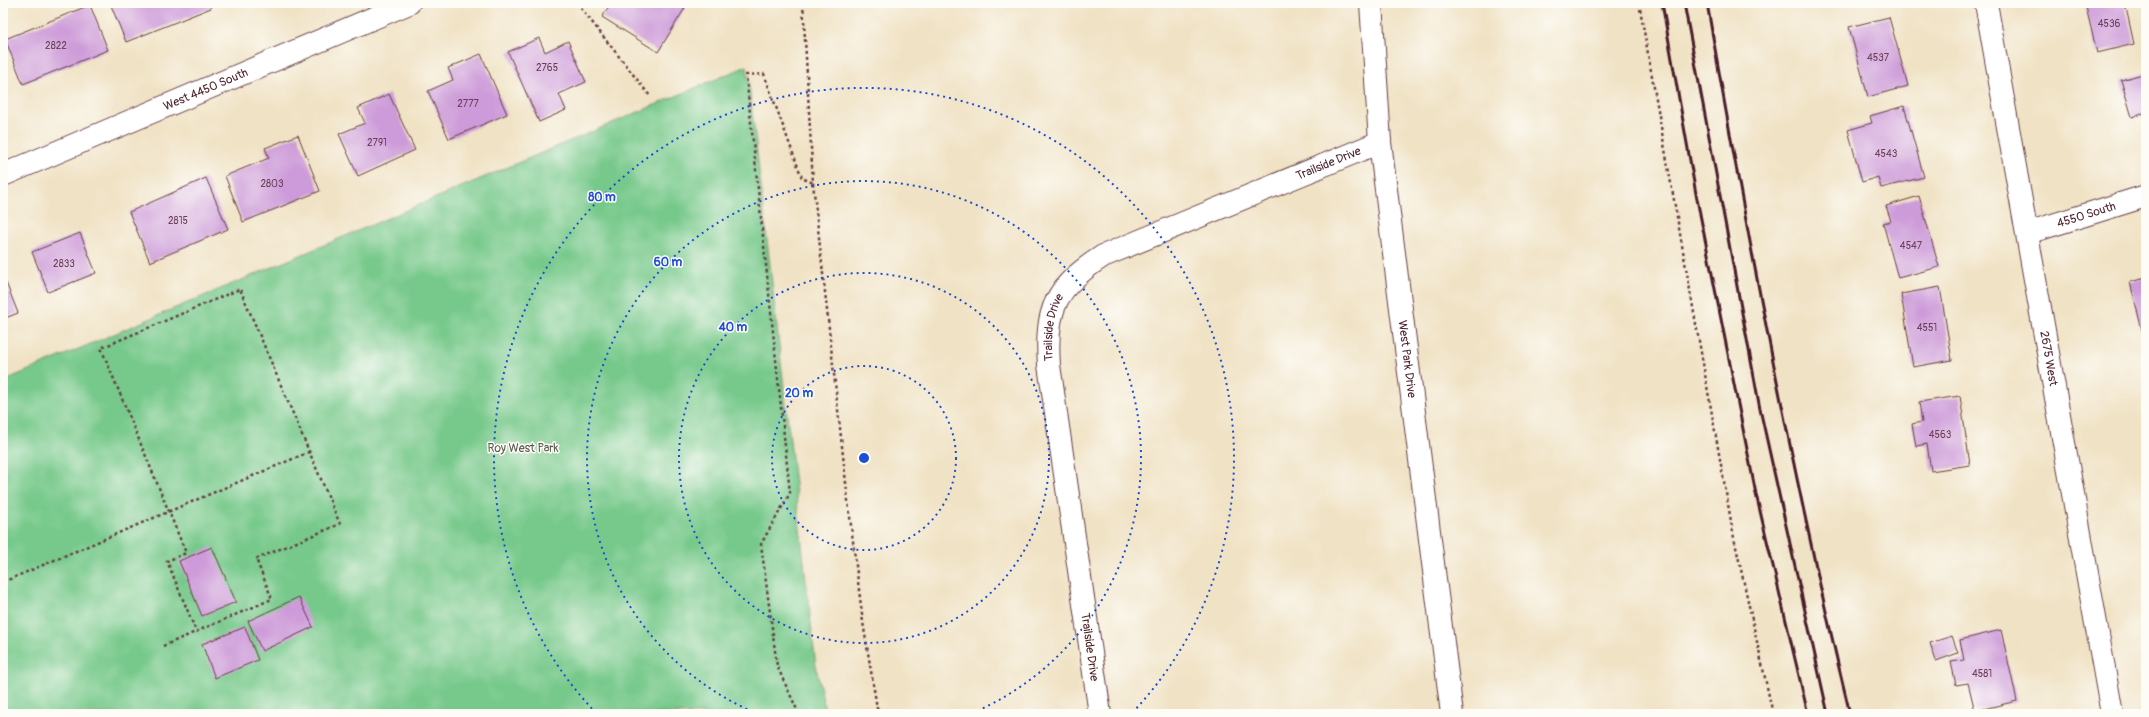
<svg xmlns="http://www.w3.org/2000/svg" width="2149" height="717" font-family="Pangolin,sans-serif">
<style>
.green{fill:#77c98b;stroke:#60745b}
.building{fill:#cd9bd9}
.lines{fill:none;stroke-linecap:round;stroke-linejoin:round}
.street-casing{stroke:#633c42;stroke-width:24}
.secondary-casing{stroke:#633c42;stroke-width:24}
.path{stroke:#633c42;stroke-width:2.5;stroke-dasharray:3 3;stroke-linecap:butt}
.street{stroke:#fff;stroke-width:22}
.secondary{stroke:#fff;stroke-width:22}
.rail{stroke:#4a1f2b;stroke-width:3}
.ring{fill:none;stroke:#1d4ed8;stroke-width:2;stroke-dasharray:2 4}
.labels{text-anchor:middle;stroke-width:3;stroke-linejoin:round;paint-order:stroke}
.number-label{font-size:10px;fill:#6b3e56}
.street-label{font-size:12px;fill:#4a1f2b;stroke:#fdfcf7}
.park-label{font-size:12px;fill:#5a5a4d;stroke:#fdfcf7}
.centre{fill:#1d4ed8;stroke:#fdfcf7;stroke-width:2}
.ring-label{font-size:12px;text-anchor:middle;font-weight:bold;fill:#1d4ed8;stroke:#fdfcf7;stroke-width:3;stroke-linejoin:round;paint-order:stroke}
</style>
<rect width="100%" height="100%" fill="#fdfcf7"/>
<filter id="ink" filterUnits="userSpaceOnUse"><feTurbulence type="fractalNoise" baseFrequency=".025" numOctaves="2"/><feDisplacementMap in="SourceGraphic" scale="8" xChannelSelector="R" yChannelSelector="G"/><feConvolveMatrix kernelMatrix="1 2 1 2 8 2 1 2 1" color-interpolation-filters="sRGB"/></filter>
<filter id="wash" filterUnits="userSpaceOnUse"><feTurbulence type="fractalNoise" baseFrequency=".012" numOctaves="4" result="noise"/><feDisplacementMap in="SourceGraphic" scale="16" xChannelSelector="R" yChannelSelector="G"/><feGaussianBlur stdDeviation="0.9" result="paint"/><feColorMatrix in="noise" values="0 0 0 0 0 0 0 0 0 0 0 0 0 0 0 0 0 1.4 0 .05"/><feComposite in="paint" operator="in"/></filter>
<g filter="url(#wash)">
<rect width="100%" height="100%" fill="#f0e2c4"/>
<path class="green" d="M747,66L816,667L826,714H3V381Z"/>
<g id="blocks">
<g class="building">
<path d="M110,3H209L211,8L126,42Z"/>
<path d="M611,3H688L658,52L602,17Z"/>
<path d="M2085,3H2125L2134,44L2097,53Z"/>
<path d="M90,5L108,50L23,84L5,39Z"/>
<path d="M1889,17L1908,86L1868,97L1849,27Z"/>
<path d="M539,38L545,52L568,41L586,82L559,94L566,110L539,122L508,52Z"/>
<path d="M481,54L507,114L449,139L428,91L453,80L448,68Z"/>
<path d="M2146,73V113L2132,117L2121,80Z"/>
<path d="M389,94L415,150L358,176L339,134L365,123L358,108Z"/>
<path d="M1904,106L1924,177L1881,188L1878,177L1862,182L1848,130L1872,123L1870,116Z"/>
<path d="M298,135L320,191L243,222L225,176L269,158L265,148Z"/>
<path d="M206,178L228,229L150,262L129,212Z"/>
<path d="M1919,196L1939,267L1898,278L1883,223L1891,221L1886,206Z"/>
<path d="M80,233L96,273L48,292L32,252Z"/>
<path d="M3,275L18,313L3,319Z"/>
<path d="M2146,278V342H2145L2130,282Z"/>
<path d="M1940,287L1952,360L1913,367L1901,294Z"/>
<path d="M1960,396L1970,465L1931,471L1927,444L1916,446L1912,424L1922,422L1919,402Z"/>
<path d="M212,547L236,602L202,616L179,561Z"/>
<path d="M299,597L313,627L262,651L248,621Z"/>
<path d="M245,627L258,660L215,678L202,644Z"/>
<path d="M2001,630L2017,701L1975,711L1968,683L1956,685L1951,662L1964,660L1960,640Z"/>
<path d="M1952,636L1958,653L1936,661L1930,643Z"/>
</g>
</g>
</g>
<g filter="url(#ink)">
<use href="#blocks" fill-opacity="0" stroke="#633c42" stroke-width="1"/>
<g class="lines">
<defs>
<g id="street">
<path id="s1" d="M1371,3L1380,142L1452,714"/>
<path id="s2" d="M3,175L409,3"/>
<path id="s3" d="M2027,233L2146,196"/>
<path id="s4" d="M1100,714L1049,365C1045,309 1055,287 1103,256L1380,142"/>
</g>
<g id="secondary">
<path id="s5" d="M1986,3L2112,714"/>
</g>
</defs>
<use href="#street" class="street-casing"/>
<use href="#secondary" class="secondary-casing"/>
<g class="path">
<path d="M577,3L650,96"/>
<path d="M803,3L813,183L848,501L863,622L878,714"/>
<path d="M1639,3L1734,538L1773,714"/>
<path d="M3,582L309,452"/>
<path d="M163,646L272,599L256,559L340,524L240,289L101,348L186,553L167,561L196,631"/>
<path d="M799,714L777,666L761,544L790,493L746,75L764,74L802,178L813,183"/>
</g>
<use href="#street" class="street"/>
<use href="#secondary" class="secondary"/>
<g class="rail">
<path d="M1662,3L1696,194L1756,494L1808,714"/>
<path d="M1684,3L1760,409L1828,714"/>
<path d="M1707,3C1748,241 1793,479 1850,714"/>
</g>
</g>
</g>
<g class="ring">
<circle cx="864" cy="458" r="92"/>
<circle cx="864" cy="458" r="185"/>
<path d="M758 714A277 277 0 1 1 970 714"/>
<path d="M596 713A370 370 0 1 1 1132 713"/>
</g>
<g class="labels">
<g class="number-label">
<text x="2109" y="27">4536</text>
<text x="56" y="49">2822</text>
<text x="1878" y="61">4537</text>
<text x="547" y="71">2765</text>
<text x="468" y="107">2777</text>
<text x="377" y="146">2791</text>
<text x="1886" y="157">4543</text>
<text x="272" y="187">2803</text>
<text x="178" y="224">2815</text>
<text x="1911" y="249">4547</text>
<text x="64" y="267">2833</text>
<text x="1927" y="331">4551</text>
<text x="1940" y="438">4563</text>
<text x="1982" y="677">4581</text>
</g>
<g class="street-label">
<text dy="4" stroke="none"><textPath href="#s2" startOffset="220">West 4450 South</textPath></text>
<text dy="4" stroke="none"><textPath href="#s4" startOffset="727">Trailside Drive</textPath></text>
<text dy="4" stroke="none"><textPath href="#s3" startOffset="62">4550 South</textPath></text>
<text dy="4" stroke="none"><textPath href="#s4" startOffset="391">Trailside Drive</textPath></text>
<text dy="4" stroke="none"><textPath href="#s5" startOffset="361">2675 West</textPath></text>
<text dy="4" stroke="none"><textPath href="#s1" startOffset="358">West Park Drive</textPath></text>
<text transform="translate(1090 647) rotate(82)" y="4">Trailside Drive</text>
</g>
<g class="park-label">
<text x="523" y="452">Roy West Park</text>
</g>
</g>
<circle cx="864" cy="458" r="6" class="centre"/>
<g class="ring-label">
<text x="602" y="201">80 m</text>
<text x="668" y="266">60 m</text>
<text x="733" y="331">40 m</text>
<text x="799" y="397">20 m</text>
</g>
<rect width="2149" height="717" fill="none" stroke="#fdfcf7" stroke-width="16"/>
</svg>
